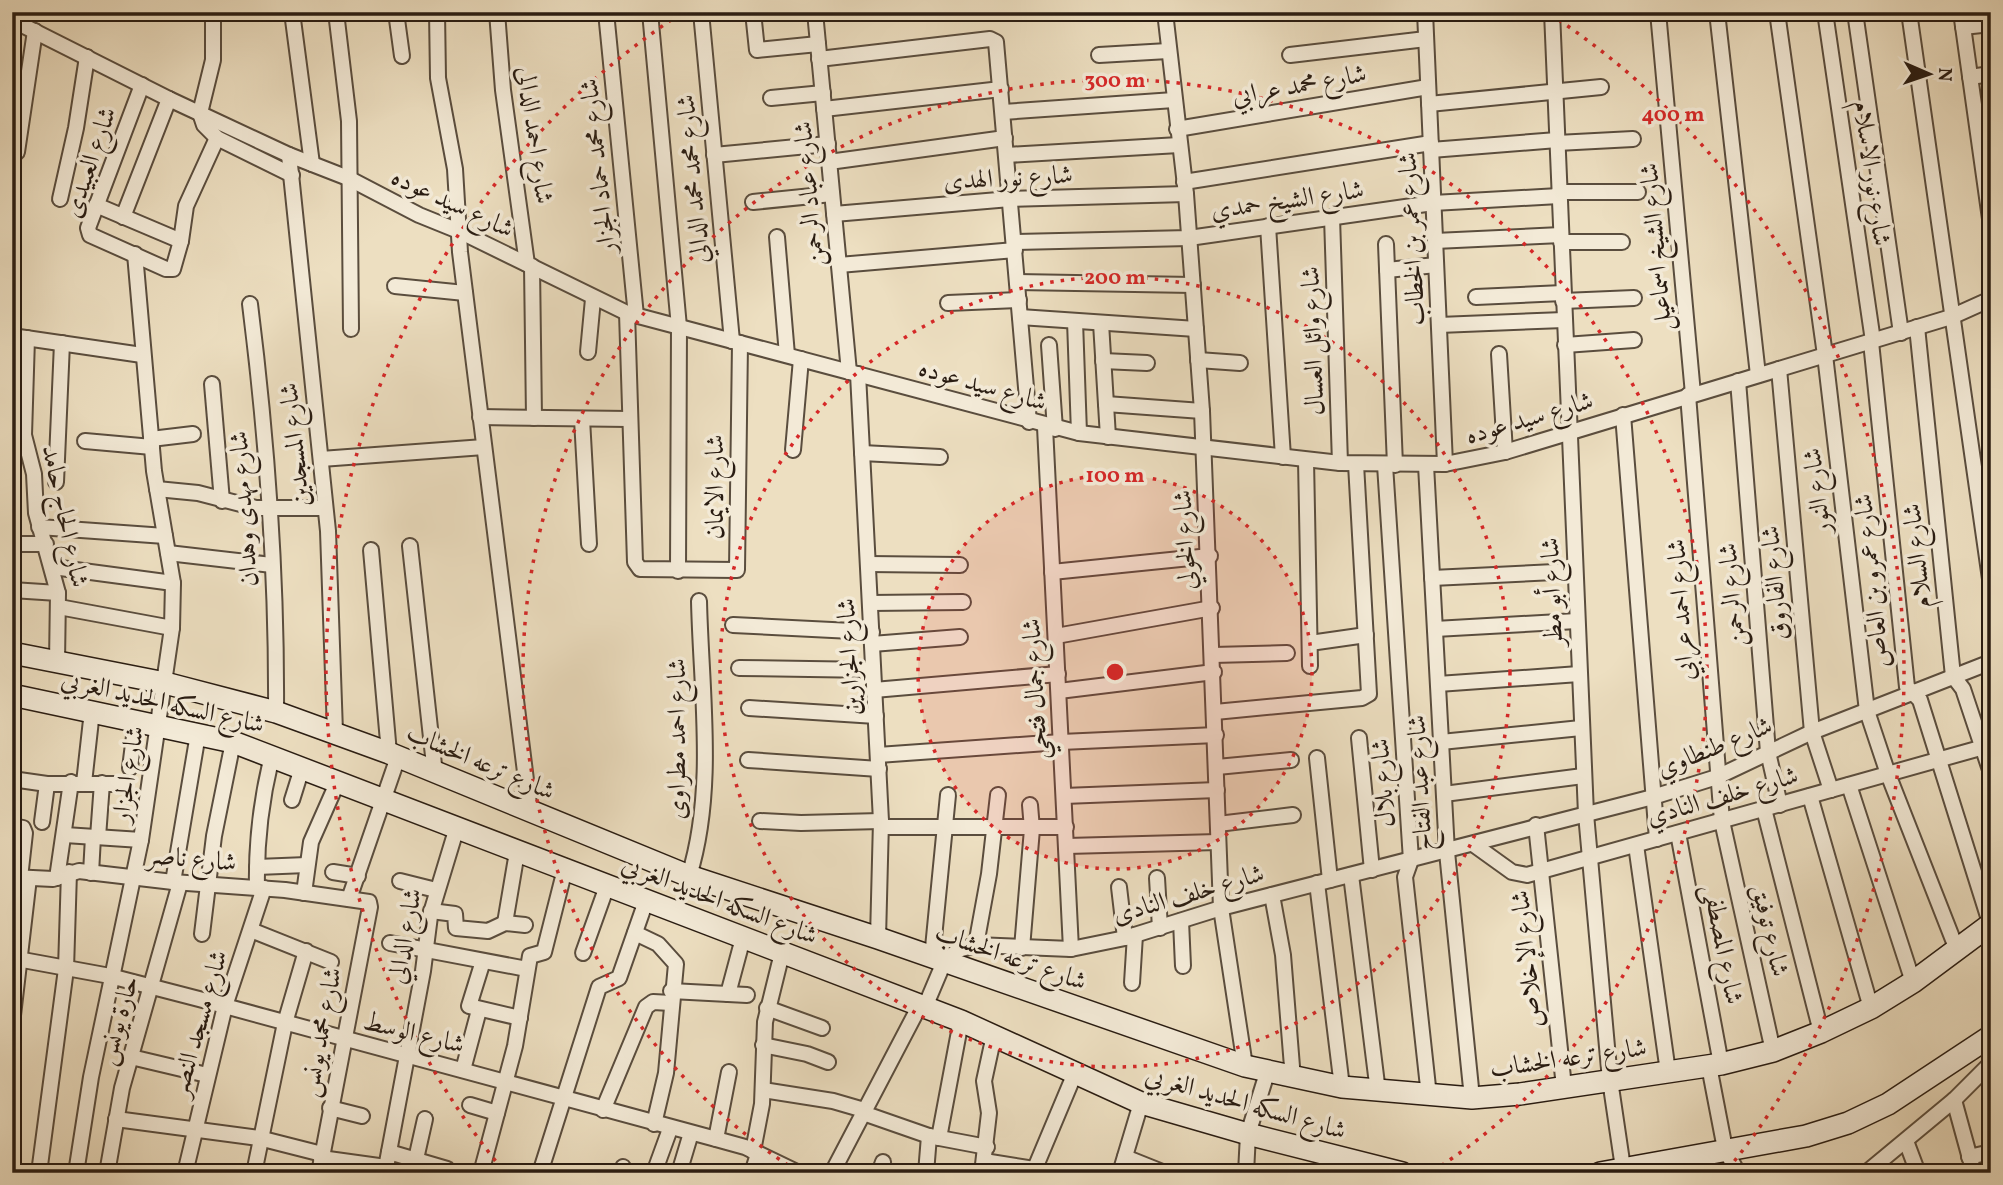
<svg xmlns="http://www.w3.org/2000/svg" width="2003" height="1185" font-family="Vollkorn,Amiri,serif">
<style>
.lines{fill:none;stroke-linecap:round;stroke-linejoin:round}
.street-casing{stroke:#5a4d3e;stroke-width:18}
.secondary-casing{stroke:#291c12;stroke-width:24}
.street{stroke:#f3ead7;stroke-width:14}
.secondary{stroke:#f3ead7;stroke-width:21}
.ring{fill:none;stroke:#d62828;stroke-width:3.5;stroke-dasharray:3.5 7}
.labels{text-anchor:middle;stroke-width:7;stroke-linejoin:round;paint-order:stroke}
.street-label{font-size:26px;fill:#291c12;stroke:#f3ead7}
.centre{fill:#d62828;stroke:#f3ead7;stroke-width:3.5}
.ring-label{font-size:21px;text-anchor:middle;font-weight:bold;fill:#d62828;stroke:#f3ead7;stroke-width:7;stroke-linejoin:round;paint-order:stroke}
</style>
<rect width="100%" height="100%" fill="#eddfc1"/>
<filter id="stains"><feTurbulence type="fractalNoise" baseFrequency=".00286" numOctaves="4"/><feColorMatrix values="0 0 0 0 .2 0 0 0 0 .09 0 0 0 0 .02 0 0 0 .5 -.17"/></filter>
<radialGradient id="worn" r=".72"><stop offset=".6" stop-color="#630" stop-opacity="0"/><stop offset="1" stop-color="#630" stop-opacity=".3"/></radialGradient>
<g class="lines">
<defs>
<g id="street">
<path d="M213,12V60L200,113L204,125L217,138L292,175"/>
<path d="M292,12L312,164"/>
<path d="M336,12L349,121L351,329"/>
<path d="M396,12L402,56"/>
<path d="M437,12L438,78L455,169L460,252L530,812"/>
<path d="M497,12L503,90L527,264"/>
<path d="M606,12L636,316"/>
<path d="M650,12L679,327L678,571"/>
<path d="M701,12L732,341"/>
<path d="M753,12L757,50L818,44"/>
<path d="M815,12L849,372"/>
<path d="M1165,12L1186,194L1202,411L1221,908L1245,1066"/>
<path d="M1425,12L1445,464"/>
<path d="M1552,12L1586,814L1610,1080L1623,1168"/>
<path d="M1658,12L1693,394"/>
<path d="M1717,12L1758,375"/>
<path d="M1777,12L1825,355L1867,711L1888,774L1957,950"/>
<path d="M1825,12L1873,341"/>
<path d="M1855,12L1901,333"/>
<path d="M1909,12L1991,586"/>
<path d="M1961,12L1991,226"/>
<path d="M815,14L831,12"/>
<path d="M12,20L169,99L289,155L348,178L419,215L461,232L627,313L1079,433L1340,463L1445,464L1505,452L1951,317L1991,299"/>
<path d="M1963,27L1991,24"/>
<path d="M1099,55L1168,51"/>
<path d="M1290,55L1426,39"/>
<path d="M819,59L990,39L996,42L1029,422"/>
<path d="M1970,77L1991,74"/>
<path d="M142,85L88,228L90,235L166,269H173L181,241L186,206L217,138"/>
<path d="M771,98L823,93"/>
<path d="M1429,104L1601,87"/>
<path d="M824,109L1001,89"/>
<path d="M1003,112L1174,100"/>
<path d="M1177,129L1428,87"/>
<path d="M1557,143L1633,139"/>
<path d="M1431,150L1557,140"/>
<path d="M17,152L35,31"/>
<path d="M289,155L328,531L335,732"/>
<path d="M714,155L828,144"/>
<path d="M1007,155L1179,145"/>
<path d="M829,162L1005,138"/>
<path d="M1184,182L1431,143"/>
<path d="M1559,192H1638"/>
<path d="M60,199L76,128L87,57"/>
<path d="M753,202L832,194"/>
<path d="M96,205L181,241"/>
<path d="M834,214L1010,199L1186,194"/>
<path d="M123,217L169,99"/>
<path d="M1332,217L1340,463"/>
<path d="M1268,226L1283,457"/>
<path d="M777,237L787,355"/>
<path d="M1435,241L1561,235"/>
<path d="M1014,242L1189,238L1433,203L1559,196"/>
<path d="M1561,242H1622"/>
<path d="M1386,244L1395,465"/>
<path d="M839,265L1015,250"/>
<path d="M532,266L534,418"/>
<path d="M1387,270L1436,265"/>
<path d="M1017,282L1193,285"/>
<path d="M395,286L465,293"/>
<path d="M1476,297L1563,293"/>
<path d="M1563,301L1634,298"/>
<path d="M948,303L1019,300"/>
<path d="M250,304C267,439 277,576 276,712"/>
<path d="M627,313L635,562L640,569L737,570L740,343"/>
<path d="M1020,317L1196,329"/>
<path d="M1075,321L1079,433"/>
<path d="M1101,323L1108,437"/>
<path d="M1439,325L1564,320"/>
<path d="M1917,327L1953,676L1963,689L1991,773"/>
<path d="M12,336L142,355"/>
<path d="M27,338L24,435L34,474L36,513L58,593L57,662"/>
<path d="M1871,342L1907,687L1920,700L1991,926"/>
<path d="M1049,345L1055,429"/>
<path d="M1565,345L1634,340"/>
<path d="M588,352L593,299"/>
<path d="M1499,354L1505,452"/>
<path d="M1198,360L1240,363"/>
<path d="M1103,361L1147,363"/>
<path d="M1779,369L1812,732L1831,790"/>
<path d="M858,374L881,821L878,938"/>
<path d="M1738,381L1768,752L1780,805"/>
<path d="M212,384L222,501"/>
<path d="M1688,395L1722,821L1773,1051"/>
<path d="M1106,404L1202,411"/>
<path d="M1623,415L1657,839"/>
<path d="M480,417L629,419"/>
<path d="M582,419L589,544"/>
<path d="M1045,427L1071,949"/>
<path d="M151,439L193,434"/>
<path d="M85,441L152,447"/>
<path d="M793,450L801,359"/>
<path d="M862,453L940,457"/>
<path d="M321,459L484,447"/>
<path d="M1306,460L1310,666"/>
<path d="M1385,465L1411,860L1405,877L1429,1096"/>
<path d="M1426,465L1447,852L1472,1098"/>
<path d="M56,482L62,343"/>
<path d="M157,489L198,493L256,508H324"/>
<path d="M39,527L165,536"/>
<path d="M12,544H46"/>
<path d="M410,546L435,774"/>
<path d="M371,550L389,753"/>
<path d="M168,553L272,565"/>
<path d="M868,564L960,565"/>
<path d="M53,567L173,583"/>
<path d="M1052,572L1210,556"/>
<path d="M1432,578L1575,571"/>
<path d="M12,590L58,593"/>
<path d="M870,603L963,602"/>
<path d="M59,607L172,628"/>
<path d="M733,625L872,632"/>
<path d="M1435,629L1577,621"/>
<path d="M1056,636L1212,608"/>
<path d="M1310,643L1366,635"/>
<path d="M872,644L960,637"/>
<path d="M1213,655L1287,653"/>
<path d="M739,668L873,670"/>
<path d="M1438,684L1579,674"/>
<path d="M874,690L1058,674"/>
<path d="M1059,691L1214,672"/>
<path d="M749,708L876,716"/>
<path d="M1215,712L1362,698L1369,694L1356,464"/>
<path d="M1359,738L1372,870"/>
<path d="M1441,742L1581,728"/>
<path d="M878,755L1061,742L1216,735"/>
<path d="M1317,758L1330,880"/>
<path d="M748,760L879,769"/>
<path d="M1217,767L1291,760"/>
<path d="M130,768L136,720"/>
<path d="M12,779L47,784H123"/>
<path d="M84,783L92,711"/>
<path d="M1849,785L1913,982"/>
<path d="M1444,794L1583,776"/>
<path d="M1064,796L1217,790"/>
<path d="M1810,796L1871,1008"/>
<path d="M292,800L302,768"/>
<path d="M1764,809L1821,1032"/>
<path d="M760,821L801,823L881,821"/>
<path d="M42,822L47,784"/>
<path d="M1218,824L1293,815"/>
<path d="M1536,825L1564,1087"/>
<path d="M12,826L23,828L25,833L20,878"/>
<path d="M881,827H1066"/>
<path d="M1678,833L1721,1064"/>
<path d="M65,835L141,840"/>
<path d="M98,837L102,783"/>
<path d="M1473,844L1512,872L1527,875L1991,745"/>
<path d="M1636,845L1668,1072"/>
<path d="M1067,846L1218,842"/>
<path d="M257,867L307,865"/>
<path d="M333,872L358,876"/>
<path d="M91,873L93,837"/>
<path d="M1351,875L1378,1092"/>
<path d="M689,876C716,789 701,691 699,601"/>
<path d="M12,877L53,879L79,871L173,882L285,890L369,902L370,907L319,1173"/>
<path d="M57,878L71,782"/>
<path d="M1157,878L1160,928"/>
<path d="M400,881L436,890"/>
<path d="M173,882L198,734"/>
<path d="M1317,883L1342,1087"/>
<path d="M1119,887L1125,938"/>
<path d="M257,888C256,842 261,800 272,756"/>
<path d="M304,893L311,842L338,781"/>
<path d="M1272,895L1283,955L1293,1079"/>
<path d="M349,899L398,757"/>
<path d="M431,911L455,914L456,928L488,931L505,923L525,925"/>
<path d="M1181,921L1183,966"/>
<path d="M505,923L517,852"/>
<path d="M251,930L331,962"/>
<path d="M635,933L658,944L676,964L666,1073L654,1124"/>
<path d="M202,934L214,836L233,742"/>
<path d="M390,943L527,969"/>
<path d="M976,945L989,874L998,795"/>
<path d="M1022,948L1032,829L1030,805"/>
<path d="M583,953L607,886"/>
<path d="M12,958L110,976L199,999L716,1139L745,1147L799,1173"/>
<path d="M932,958L948,795"/>
<path d="M483,961L469,1006L520,1018"/>
<path d="M1132,983L1135,935"/>
<path d="M671,991L747,995"/>
<path d="M728,994L743,938"/>
<path d="M925,1007L944,962L958,950L976,945L1071,949L1125,938L1221,908L1653,797L1717,777L1812,732L1991,662"/>
<path d="M767,1008L822,1028"/>
<path d="M12,1024L29,878"/>
<path d="M763,1045L807,1054L828,1062"/>
<path d="M131,1057L207,1075"/>
<path d="M1709,1066L1725,1149L1738,1173"/>
<path d="M463,1070L479,1010"/>
<path d="M763,1090L833,1101L864,1110"/>
<path d="M1954,1100L1974,1173"/>
<path d="M470,1105L497,1113"/>
<path d="M330,1108L362,1116"/>
<path d="M603,1110L646,1007L653,1002L671,1003"/>
<path d="M863,1113L929,1136L987,1147"/>
<path d="M116,1119L259,1138L322,1154"/>
<path d="M939,1138L961,1021"/>
<path d="M716,1139L729,1072"/>
<path d="M1906,1141L1918,1173"/>
<path d="M753,1151L762,1104L765,1022L782,953"/>
<path d="M389,1152L447,1169"/>
<path d="M1125,1157L1165,1173"/>
<path d="M1969,1157L1991,1152"/>
<path d="M321,1158L386,1167"/>
<path d="M416,1159L425,1119"/>
<path d="M984,1161L1034,1169"/>
<path d="M39,1173L66,969L69,872"/>
<path d="M76,1173L91,1077L141,840L172,628L173,583L154,471L135,254"/>
<path d="M107,1173L122,1088L180,883"/>
<path d="M185,1173L225,1006L264,888"/>
<path d="M254,1173L285,1023L306,951"/>
<path d="M385,1173L423,971L430,916L457,827"/>
<path d="M481,1173L515,1046L530,956L544,952L565,869"/>
<path d="M540,1173L599,987L619,978L646,901"/>
<path d="M621,1173L623,1167"/>
<path d="M654,1173L670,1129"/>
<path d="M679,1173L691,1133"/>
<path d="M752,1173L758,1154"/>
<path d="M832,1173L920,1005"/>
<path d="M879,1173L883,1162"/>
<path d="M926,1173L929,1136"/>
<path d="M982,1173L989,1113L984,1081L994,1035"/>
<path d="M1033,1173L1075,1073"/>
<path d="M1120,1173L1141,1103"/>
<path d="M1246,1173L1248,1134L1267,1073"/>
<path d="M1824,1173L1826,1172"/>
<path d="M1866,1173L1954,1100L1991,1063"/>
</g>
<g id="secondary">
<path d="M12,653L165,683L276,712L389,753L689,876L878,938L1245,1066L1342,1087L1472,1098L1520,1094L1721,1064L1773,1051L1821,1032L1871,1008L1913,982L1991,924"/>
<path d="M12,695L233,742L961,1021L1141,1103L1248,1134L1402,1173"/>
<path d="M1600,1173L1806,1136L1848,1123L1888,1104L1991,1036"/>
</g>
</defs>
<use href="#street" class="street-casing"/>
<use href="#secondary" class="secondary-casing"/>
<use href="#street" class="street"/>
<use href="#secondary" class="secondary"/>
</g>
<circle cx="1115" cy="672" r="197" fill="#d62828" fill-opacity=".12"/>
<g class="ring">
<circle cx="1115" cy="672" r="197"/>
<circle cx="1115" cy="672" r="395"/>
<path d="M797 1171A592 592 0 1 1 1433 1171"/>
<path d="M502 1169A789 789 0 0 1 680 14M1550 14A789 789 0 0 1 1728 1169"/>
</g>
<g class="labels">
<g class="street-label">
<text transform="translate(1299 84) rotate(-10)" y="9">شارع محمد عرابي</text>
<text transform="translate(536 135) rotate(82)" y="9">شارع احمد الدالى</text>
<text transform="translate(89 162) rotate(-71)" y="9">شارع العبيدى</text>
<text transform="translate(597 166) rotate(-96)" y="9">شارع محمد حماد الجزار</text>
<text transform="translate(1873 173) rotate(82)" y="9">شارع نور الاسلام</text>
<text transform="translate(1008 177) rotate(-3)" y="9">شارع نور الهدى</text>
<text transform="translate(692 179) rotate(-95)" y="9">شارع محمد محمد الدالي</text>
<text transform="translate(808 194) rotate(-95)" y="9">شارع عباد الرحمن</text>
<text transform="translate(1287 199) rotate(-8)" y="9">شارع الشيخ حمدي</text>
<text transform="translate(453 202) rotate(25)" y="9">شارع سيد عوده</text>
<text transform="translate(1411 239) rotate(-93)" y="9">شارع عمر بن الخطاب</text>
<text transform="translate(1655 247) rotate(-95)" y="9">شارع الشيخ اسماعيل</text>
<text transform="translate(1312 341) rotate(-92)" y="9">شارع وائل العسال</text>
<text transform="translate(983 384) rotate(16)" y="9">شارع سيد عوده</text>
<text transform="translate(1529 417) rotate(-16)" y="9">شارع سيد عوده</text>
<text transform="translate(294 445) rotate(-96)" y="9">شارع المسجدين</text>
<text transform="translate(714 487) rotate(-90)" y="9">شارع الايمان</text>
<text transform="translate(1816 491) rotate(-97)" y="9">شارع النور</text>
<text transform="translate(243 509) rotate(-94)" y="9">شارع مهدى وهدان</text>
<text transform="translate(66 516) rotate(78)" y="9">شارع الحاج حامد</text>
<text transform="translate(1184 540) rotate(-93)" y="9">شارع الخولي</text>
<text transform="translate(1916 556) rotate(-96)" y="9">شارع السلام</text>
<text transform="translate(1871 581) rotate(-96)" y="9">شارع عمرو بن العاص</text>
<text transform="translate(1774 583) rotate(-95)" y="9">شارع الفاروق</text>
<text transform="translate(1551 592) rotate(-92)" y="9">شارع أبو مطر</text>
<text transform="translate(1731 595) rotate(-95)" y="9">شارع الرحمن</text>
<text transform="translate(1680 610) rotate(-94)" y="9">شارع احمد عرابي</text>
<text transform="translate(848 657) rotate(-93)" y="9">شارع الجزارين</text>
<text transform="translate(1034 689) rotate(-93)" y="9">شارع جمال فتحي</text>
<text transform="translate(163 701) rotate(13)" y="9">شارع السكه الحديد الغربي</text>
<text transform="translate(676 739) rotate(-90)" y="9">شارع احمد مطراوى</text>
<text transform="translate(1714 746) rotate(-22)" y="9">شارع طنطاوي</text>
<text transform="translate(481 761) rotate(23)" y="9">شارع ترعه الخشاب</text>
<text transform="translate(127 774) rotate(-81)" y="9">شارع الجزار</text>
<text transform="translate(1382 783) rotate(-94)" y="9">شارع بلال</text>
<text transform="translate(1419 783) rotate(-93)" y="9">شارع عبد الفتاح</text>
<text transform="translate(1722 795) rotate(-16)" y="9">شارع خلف النادي</text>
<text transform="translate(192 858) rotate(5)" y="9">شارع ناصر</text>
<text transform="translate(1188 893) rotate(-16)" y="9">شارع خلف النادى</text>
<text transform="translate(720 899) rotate(21)" y="9">شارع السكه الحديد الغربي</text>
<text transform="translate(1771 930) rotate(77)" y="9">شارع توفيق</text>
<text transform="translate(404 936) rotate(-80)" y="9">شارع الدالي</text>
<text transform="translate(1724 944) rotate(79)" y="9">شارع المصطفى</text>
<text transform="translate(1011 956) rotate(19)" y="9">شارع ترعه الخشاب</text>
<text transform="translate(1526 959) rotate(-96)" y="9">شارع الإخلاص</text>
<text transform="translate(117 1020) rotate(-74)" y="9">حارة يونس</text>
<text transform="translate(198 1023) rotate(-74)" y="9">شارع مسجد النصر</text>
<text transform="translate(320 1032) rotate(-79)" y="9">شارع محمد يونس</text>
<text transform="translate(414 1032) rotate(14)" y="9">شارع الوسط</text>
<text transform="translate(1568 1057) rotate(-8)" y="9">شارع ترعه الخشاب</text>
<text transform="translate(1246 1102) rotate(16)" y="9">شارع السكه الحديد الغربي</text>
</g>
</g>
<circle cx="1115" cy="672" r="10" class="centre"/>
<g class="ring-label">
<text x="1115" y="87">300 m</text>
<text x="1673" y="121">400 m</text>
<text x="1115" y="284">200 m</text>
<text x="1115" y="482">100 m</text>
</g>
<rect width="2003" height="1185" fill="none" stroke="#eddfc1" stroke-width="42"/>
<rect x="14" y="14" width="1975" height="1157" fill="none" stroke="#291c12" stroke-width="3.5"/>
<rect x="21" y="21" width="1961" height="1143" fill="none" stroke="#291c12" stroke-width="2"/>
<g transform="translate(1929 74) rotate(92)" stroke="#f3ead7" stroke-width="5" paint-order="stroke">
<path d="M0-5L12 26L0 18L-12 26Z" fill="#291c12"/>
<text y="-10" font-size="19" font-weight="bold" text-anchor="middle" fill="#291c12">N</text>
</g>
<rect width="100%" height="100%" filter="url(#stains)"/>
<rect width="100%" height="100%" fill="url(#worn)"/>
</svg>
